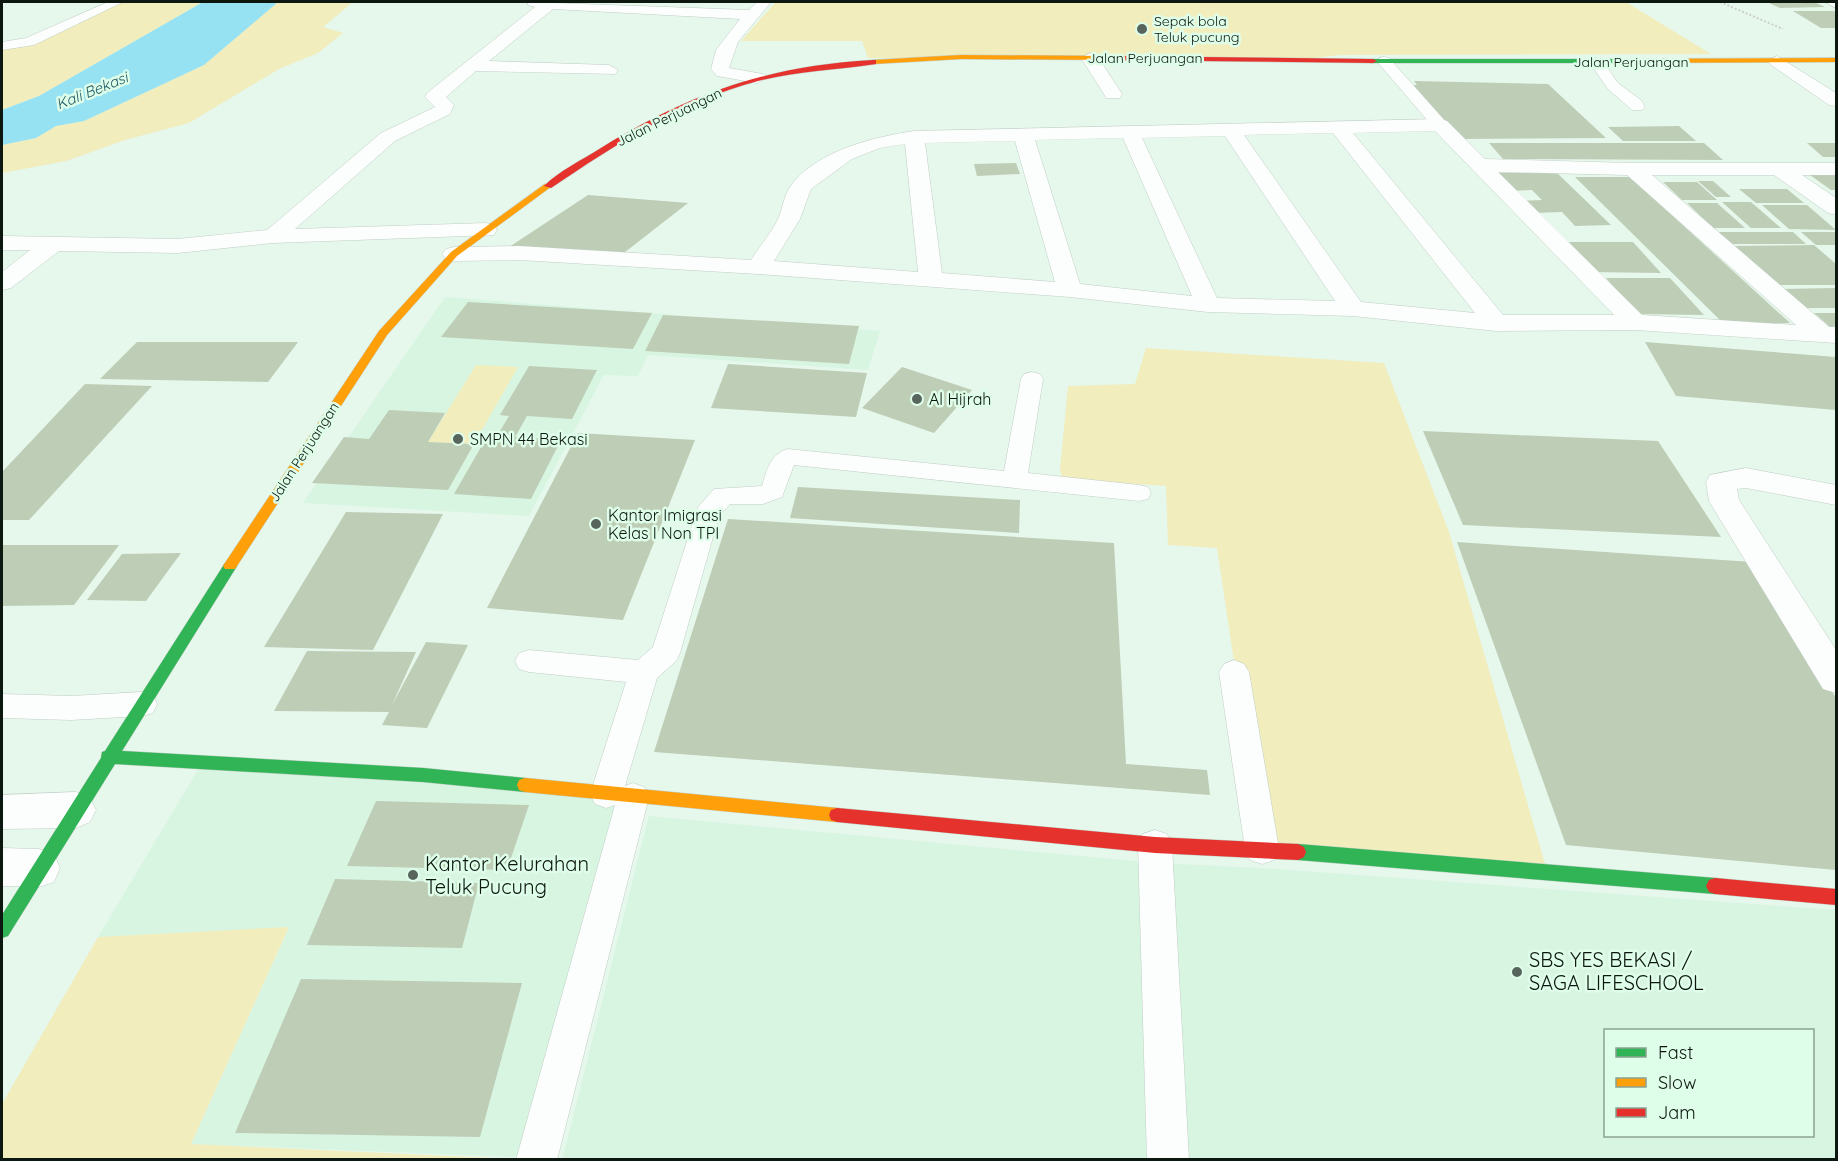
<svg xmlns="http://www.w3.org/2000/svg" width="1838" height="1161" font-family="Quicksand,sans-serif">
<style>
.built{fill:#d8f5e2;fill-rule:evenodd}
.green{fill:#f1edbd}
.water{fill:#97e2f2}
.building{fill:#becdb6}
.lines{fill:none;stroke-linecap:round;stroke-linejoin:round}
.lane-casing{stroke:#c1cec6;stroke-width:1}
.street-casing{stroke:#c1cec6;stroke-width:1}
.fast-casing{stroke:#c1cec6;stroke-width:1}
.slow-casing{stroke:#c1cec6;stroke-width:1}
.jam-casing{stroke:#c1cec6;stroke-width:1}
.path{stroke:#ccd0cd;stroke-width:2;stroke-dasharray:2 2;stroke-linecap:butt}
.lane{fill:#fbfefc;fill-rule:evenodd}
.street{fill:#fbfefc;fill-rule:evenodd}
.fast{fill:#30b455;fill-rule:evenodd}
.slow{fill:#ff9f0a;fill-rule:evenodd}
.jam{fill:#e5322d;fill-rule:evenodd}
.poi-dot{fill:#58655d;stroke:#dffee9;stroke-width:2}
.labels{text-anchor:middle;stroke-width:5;stroke-linejoin:round;paint-order:stroke}
.far-poi-label{font-size:14px;fill:#0c1710;stroke:#dffee9;text-anchor:start}
.far-street-label{font-size:14px;fill:#0c1710;stroke:#dffee9}
.far-water-label{font-size:15px;font-style:italic;fill:#1e5765;stroke:#dffee9}
.poi-label{font-size:16px;fill:#0c1710;stroke:#dffee9;text-anchor:start}
.near-poi-label{font-size:20px;fill:#0c1710;stroke:#dffee9;text-anchor:start}
</style>
<rect width="100%" height="100%" fill="#e6f7ec"/>
<g class="built">
<path d="M445,297L880,331L868,370L648,355L638,376L604,375L529,516L303,503Z"/>
<path d="M202,763L633,797L537,1158L191,1144L289,928L98,937Z"/>
<path d="M649,816L1157,863L1262,868L1836,910V1159L562,1160ZM1606,1030H1812V1136H1606Z"/>
</g>
<g class="green">
<path d="M117,2H203L39,96L2,110V46L29,42Z"/>
<path d="M278,2H353L323,27L343,33L318,53L279,69L189,123L125,140L66,161L2,173V145L36,138L56,126L84,121L204,65Z"/>
<path d="M776,2H1626L1711,54L1340,55L1304,59L868,58L862,41H741Z"/>
<path d="M1146,348L1384,363L1449,532L1547,871L1262,849L1217,548L1168,545L1166,486L1062,479L1060,469L1068,386L1135,384Z"/>
<path d="M476,365L518,367L474,444L428,442Z"/>
<path d="M289,927L191,1144L536,1160H2V1104L98,937Z"/>
</g>
<path class="water" d="M203,2H278L204,65L84,121L56,126L36,138L2,145V110L39,96Z"/>
<g class="building">
<path d="M1767,2H1814L1825,7L1780,8Z"/>
<path d="M1793,11H1834L1836,13V28H1821Z"/>
<path d="M1414,81L1548,84L1606,138L1457,139L1412,85H1417Z"/>
<path d="M1679,126L1696,141H1623L1608,127Z"/>
<path d="M1489,143H1704L1723,160L1503,159Z"/>
<path d="M1807,143H1836V157H1823Z"/>
<path d="M1016,163L1020,174L977,176L974,164Z"/>
<path d="M1556,172L1611,225L1575,226L1562,212L1532,213L1521,201L1542,200L1532,190L1510,191L1494,173Z"/>
<path d="M1810,175H1836V190H1831Z"/>
<path d="M1575,177H1630L1790,323L1725,325Z"/>
<path d="M1698,181H1713L1731,197H1716Z"/>
<path d="M1663,182H1697L1717,200H1682Z"/>
<path d="M1739,189H1787L1804,203H1756Z"/>
<path d="M588,195L688,203L620,256L506,249Z"/>
<path d="M1722,202H1751L1781,228H1751Z"/>
<path d="M1687,203H1717L1745,228H1713Z"/>
<path d="M1762,205H1807L1836,230L1789,229Z"/>
<path d="M1708,232H1793L1806,244H1720Z"/>
<path d="M1801,232H1836V245H1816Z"/>
<path d="M1566,242H1633L1661,273L1591,272Z"/>
<path d="M1814,245L1836,264V285H1774L1731,246Z"/>
<path d="M1606,278H1670L1704,315L1636,314Z"/>
<path d="M1836,288V308H1800L1779,289Z"/>
<path d="M468,302L652,313L633,349L441,337Z"/>
<path d="M1814,313H1836V332Z"/>
<path d="M663,315L859,326L849,364L645,351Z"/>
<path d="M137,342H298L268,382L100,379Z"/>
<path d="M1645,342L1836,357V410L1676,396Z"/>
<path d="M728,364L867,373L856,417L711,408Z"/>
<path d="M529,366L597,370L572,419L527,416L515,437L561,440L531,499L454,494L488,435L497,436L509,416L500,415Z"/>
<path d="M902,367L972,390L934,433L862,408Z"/>
<path d="M85,384L152,386L29,520H2V472Z"/>
<path d="M389,410L445,413L428,442L474,444L448,490L312,483L344,437L369,439Z"/>
<path d="M1423,431L1658,441L1721,537L1463,525Z"/>
<path d="M578,433L695,440L623,620L487,608Z"/>
<path d="M798,487L1020,500L1019,533L790,518Z"/>
<path d="M346,512L443,514L373,650L264,647Z"/>
<path d="M728,519L1114,543L1126,764L1207,770L1210,795L654,752Z"/>
<path d="M1457,542L1752,562L1836,698V870L1566,845Z"/>
<path d="M2,545H119L74,605L2,606Z"/>
<path d="M181,553L146,601L87,600L122,554Z"/>
<path d="M426,642L468,645L427,728L382,725L389,712L274,711L307,651L416,652L392,705Z"/>
<path d="M376,801L529,805L507,870L347,866Z"/>
<path d="M335,879L479,883L462,948L307,945Z"/>
<path d="M301,979L522,983L480,1137L235,1133Z"/>
</g>
<g class="lines">
<defs>
<g id="lane">
<path d="M108,2H123L34,45L2,50V42L26,38Z"/>
<path d="M1825,2H1836V8Z"/>
<path d="M1384,57L1389,58L1446,122L1448,125L1446,128H1434L1379,64V58Z"/>
<path d="M1596,58L1601,59L1618,83L1642,101L1645,107L1642,110H1632L1608,89L1589,62Z"/>
<path d="M1032,372L1040,374L1043,379L1028,473L1139,485L1148,487L1151,493L1148,499L1139,501L794,465L782,497L763,504H730L719,516L680,653L676,661L657,678L625,786L633,783L644,787L649,797L557,1160H516L615,805L606,808L595,804L590,794L626,682L529,672L519,669L515,661L519,653L529,650L638,660L653,647L698,507L714,489L762,486C767,470 770,454 788,449L1004,471L1021,379L1024,374Z"/>
<path d="M1234,660L1244,664L1249,672L1279,849L1274,860L1262,864L1250,860L1245,849L1219,672L1224,664Z"/>
<path d="M142,692L153,695L157,704L153,713L142,716L71,720L2,718V694L71,696Z"/>
<path d="M1155,830L1167,834L1172,845L1189,1160H1147L1138,845L1143,834Z"/>
</g>
<g id="street">
<path d="M527,2L749,10L757,2H771L738,42L729,68L763,74L766,78L757,83L717,76L711,69L716,50L740,19L553,9L489,61L609,65L618,70L615,74L476,71L446,97L454,105L450,114L395,141L295,229L486,223L494,225L497,230L494,235L273,243L178,253L59,251L11,288L2,290V272L30,250H2V236L178,239L267,230L381,133L435,107L425,97L427,93L535,7L528,5Z"/>
<path d="M1090,53L1096,54L1122,94L1120,98H1106L1104,94L1081,58Z"/>
<path d="M1777,56L1836,93V106L1829,105L1771,65L1768,61Z"/>
<path d="M1440,119L1447,121L1485,159L1632,163H1836V175H1802L1836,198V215L1828,213L1774,175H1652L1829,327H1836V343L1635,330L1496,331L1353,316L1208,312L1070,297L758,274L519,260L454,261L446,259L442,254L446,249L454,247L519,246L751,260C760,246 772,232 779,217C783,206 785,191 793,183C820,150 874,137 914,131ZM1435,131L1614,315H1503L1353,133ZM1333,133L1475,313L1361,302L1244,135ZM1225,136L1335,301L1217,298L1142,138ZM1123,138L1192,296L1080,284L1035,140ZM1015,141L1055,282L942,273L925,143ZM905,144L918,272L774,261L800,219L811,189L852,159L880,148ZM1498,172L1627,175L1796,325L1642,315Z"/>
<path d="M1746,468L1836,485V505L1746,488L1737,489L1739,500L1836,650V693L1823,689L1709,501L1706,482L1710,475Z"/>
<path d="M76,792L90,798L96,810L90,822L76,828L2,829V795Z"/>
<path d="M2,848L39,849L54,854L60,868L54,882L39,887L2,886Z"/>
</g>
<g id="fast">
<path d="M1373,59H1621L1625,61L1621,63H1370L1369,61Z"/>
<path d="M230,561L237,566L122,751L423,768L525,778L531,780L533,785L531,790L525,792L423,782L115,764L8,936L2,938V915L101,758L102,752L105,751L225,563Z"/>
<path d="M1298,844L1715,878L1721,880L1724,886L1721,892L1715,894L1298,860L1292,857L1290,852L1292,847Z"/>
</g>
<g id="slow">
<path d="M961,55L1108,56L1112,58L1108,60L961,59L873,64L869,62L873,60Z"/>
<path d="M1836,58V62L1621,63L1617,61L1621,59Z"/>
<path d="M545,184L552,186L457,256L387,335L235,569H225L223,566L225,563L379,331L451,252Z"/>
<path d="M525,778L837,808L843,810L845,815L843,820L837,822L525,792L519,790L517,785L519,780Z"/>
</g>
<g id="jam">
<path d="M1108,56L1373,59L1377,61L1373,63L1105,60L1104,58Z"/>
<path d="M873,60H876V64C836,70 797,71 758,81C682,101 615,145 551,188L544,186C559,171 582,160 601,148C691,93 768,66 873,60Z"/>
<path d="M837,808L1155,837L1298,844L1304,847L1306,852L1304,857L1298,860L1155,853L837,822L831,820L829,815L831,810Z"/>
<path d="M1715,878L1836,889V905L1715,894L1709,892L1706,886L1709,880Z"/>
</g>
</defs>
<use href="#lane" class="lane-casing"/>
<use href="#street" class="street-casing"/>
<use href="#fast" class="fast-casing"/>
<use href="#slow" class="slow-casing"/>
<use href="#jam" class="jam-casing"/>
<path class="path" d="M1720,2L1783,29"/>
<use href="#lane" class="lane"/>
<use href="#street" class="street"/>
<use href="#fast" class="fast"/>
<use href="#slow" class="slow"/>
<use href="#jam" class="jam"/>
</g>
<g class="poi-dot">
<circle cx="1142" cy="29" r="6"/>
<circle cx="917" cy="399" r="6"/>
<circle cx="458" cy="439" r="6"/>
<circle cx="596" cy="524" r="6"/>
<circle cx="413" cy="875" r="6"/>
<circle cx="1517" cy="972" r="6"/>
</g>
<g class="labels">
<g class="far-poi-label">
<text x="1154" y="26">Sepak bola<tspan x="1154" dy="16">Teluk pucung</tspan></text>
</g>
<g class="far-street-label">
<text x="1145" y="63">Jalan Perjuangan</text>
<text x="1631" y="67">Jalan Perjuangan</text>
<text transform="translate(669 117) rotate(-26)" y="5">Jalan Perjuangan</text>
<text transform="translate(304 452) rotate(-57)" y="5">Jalan Perjuangan</text>
</g>
<g class="far-water-label">
<text transform="translate(92 91) rotate(-22)" y="5">Kali Bekasi</text>
</g>
<g class="poi-label">
<text x="929" y="405">Al Hijrah</text>
<text x="470" y="445">SMPN 44 Bekasi</text>
<text x="608" y="521">Kantor Imigrasi<tspan x="608" dy="18">Kelas I Non TPI</tspan></text>
</g>
<g class="near-poi-label">
<text x="425" y="871">Kantor Kelurahan<tspan x="425" dy="23">Teluk Pucung</tspan></text>
<text x="1529" y="967">SBS YES BEKASI /<tspan x="1529" dy="23">SAGA LIFESCHOOL</tspan></text>
</g>
</g>
<rect width="1838" height="1161" fill="none" stroke="#0c1710" stroke-width="6"/>
<rect x="1604" y="1029" width="210" height="108" fill="#dffee9" stroke="#8ba292" stroke-width="1.5"/>
<rect x="1616" y="1048" width="30" height="9" fill="#30b455" stroke="#8ba292" stroke-width="1.5"/>
<text x="1658" y="1059" font-size="18" fill="#0c1710">Fast</text>
<rect x="1616" y="1078" width="30" height="9" fill="#ff9f0a" stroke="#8ba292" stroke-width="1.5"/>
<text x="1658" y="1089" font-size="18" fill="#0c1710">Slow</text>
<rect x="1616" y="1108" width="30" height="9" fill="#e5322d" stroke="#8ba292" stroke-width="1.5"/>
<text x="1658" y="1119" font-size="18" fill="#0c1710">Jam</text>
</svg>
